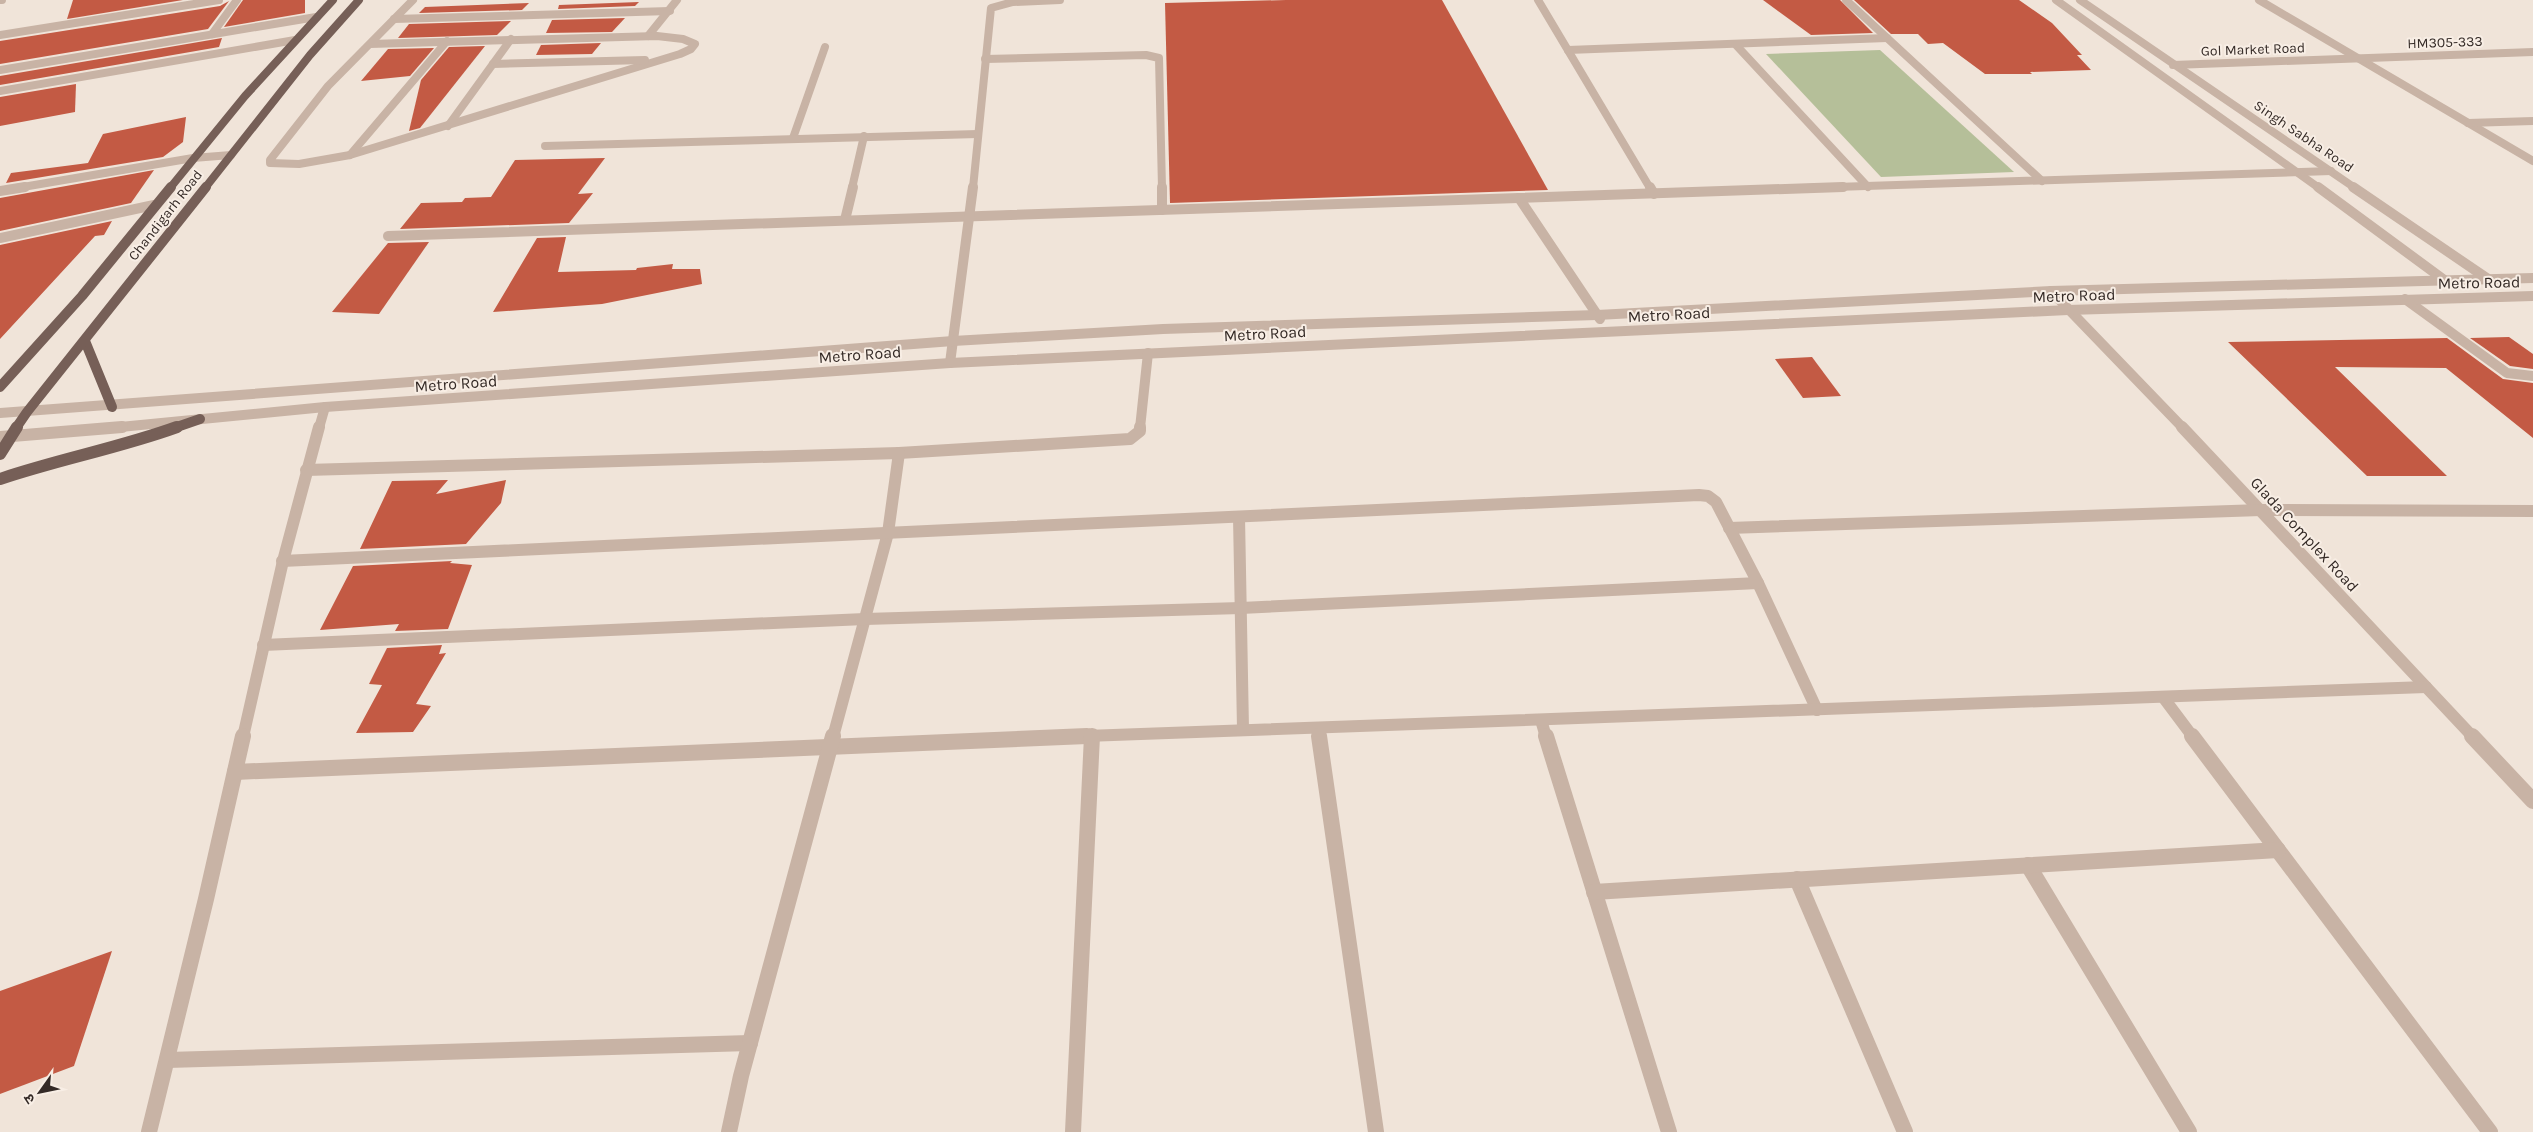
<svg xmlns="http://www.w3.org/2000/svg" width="2533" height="1132" font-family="Karla,'Noto Sans Devanagari',sans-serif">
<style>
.green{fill:#b5bf99}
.building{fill:#c35a44}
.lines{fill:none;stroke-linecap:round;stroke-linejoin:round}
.minor-far3{stroke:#c8b3a5;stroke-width:8}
.minor-far2{stroke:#c8b3a5;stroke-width:10}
.minor-far1{stroke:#c8b3a5;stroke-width:12}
.minor{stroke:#c8b3a5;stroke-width:16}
.major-far2{stroke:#765f57;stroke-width:8}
.major-far1{stroke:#765f57;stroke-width:10}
.major{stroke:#765f57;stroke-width:12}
.labels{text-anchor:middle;stroke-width:4;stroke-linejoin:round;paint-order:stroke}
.far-street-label{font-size:14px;fill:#342a26;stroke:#f8eee5}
.street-label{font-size:16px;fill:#342a26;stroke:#f8eee5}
</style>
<rect width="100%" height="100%" fill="#f0e4d9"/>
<path class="green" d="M1880,50L2014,172L1881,177L1766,54Z"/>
<g class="building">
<path d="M73,0H183L67,19Z"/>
<path d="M243,0H305V13L224,27Z"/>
<path d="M1286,0H1442L1548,190L1170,203L1165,3Z"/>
<path d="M1763,0H1840L1873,33L1811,35Z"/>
<path d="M1854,0H2019L2052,23L2082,55H2077L2091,70L2030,72L2032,74H1985L1943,43L1928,44L1918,34H1891Z"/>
<path d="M229,1L208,29L0,64V41L220,6Z"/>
<path d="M639,2L635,6L558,9L559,5Z"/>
<path d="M529,3L522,10L419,13L425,7Z"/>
<path d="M625,18L612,32L546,33L552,20Z"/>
<path d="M511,21L497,35L398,38L409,24Z"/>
<path d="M222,38L219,47L0,85V76Z"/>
<path d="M601,43L592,54L536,55L541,45Z"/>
<path d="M485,46L420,128L409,131L421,80L449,47Z"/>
<path d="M434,48L410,76L361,81L388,49Z"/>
<path d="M76,84L75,112L0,126V97Z"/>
<path d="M186,117L183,142L163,157L6,183L11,173L88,163L103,134Z"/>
<path d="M605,158L578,194L593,193L569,223L400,229L421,203L462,202L465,198L491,197L515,160Z"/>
<path d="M154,170L131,203L0,231V198Z"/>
<path d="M112,221L104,235L95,236L0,339V245Z"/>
<path d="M566,237L558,272L636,270L637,268L673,264L672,269H700L702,284L602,304L493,312L537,238Z"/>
<path d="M429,242L379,314L332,312L388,243Z"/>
<path d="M2509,337L2533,354V369L2510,366L2470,338Z"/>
<path d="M2447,338L2503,379L2533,383V438L2446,368L2335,367L2447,476H2367L2228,342Z"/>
<path d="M1812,357L1841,396L1803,398L1775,359Z"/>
<path d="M448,480L436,494L506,480L501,503L466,544L360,549L392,481Z"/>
<path d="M452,561L450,563L472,565L448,629L395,631L399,624L320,630L353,566Z"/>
<path d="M442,645L439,654L446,653L416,704L431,706L413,732L356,733L382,685L369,684L387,648Z"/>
<path d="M112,951L74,1066L0,1094V991Z"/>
</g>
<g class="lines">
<g class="minor-far3">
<path d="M0,0H2"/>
<path d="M1538,0L1650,188"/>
<path d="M1846,0L2042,181"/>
<path d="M2056,0L2319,188"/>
<path d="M2080,0L2355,188"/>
<path d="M2259,0L2533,161"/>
<path d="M394,19L670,11"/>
<path d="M212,34L237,0"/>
<path d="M0,35L219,0"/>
<path d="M648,36L677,0"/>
<path d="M370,44L657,36L683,39L695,44L691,49L680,54L350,155L299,164L270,163V160L328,86L413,0"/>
<path d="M1736,45L1868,187"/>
<path d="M1568,50L1887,38"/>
<path d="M985,59L1146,55L1159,58L1162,188"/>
<path d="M493,64L645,60"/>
<path d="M2173,65L2533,52"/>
<path d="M0,70L316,17"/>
<path d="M0,91L295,40"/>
<path d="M2468,123L2533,121"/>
<path d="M448,126L511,39"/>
<path d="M793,138L825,47"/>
<path d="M545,146L978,134"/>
<path d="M350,155L447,41"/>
<path d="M17,188L193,158L231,155"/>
<path d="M852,188L864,136"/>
<path d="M973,188L991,8L1013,2L1060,0"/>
<path d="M1805,188L2331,171"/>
</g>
<g class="minor-far2">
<path d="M1162,187V210"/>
<path d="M1650,187L1654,194"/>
<path d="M2318,187L2447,282"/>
<path d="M2353,187L2491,281"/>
<path d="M0,191L25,187"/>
<path d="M1519,198L1600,319"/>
<path d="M845,220L853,187"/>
<path d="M388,236L1843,187"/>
<path d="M0,238L154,205"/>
<path d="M2051,291L2183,428"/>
<path d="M2405,299L2507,373L2533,376"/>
<path d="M950,363L973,187"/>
<path d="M0,413L953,341L1163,329L1597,315L2051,291L2533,278"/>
<path d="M110,428L325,407L950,363L2068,310L2533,296"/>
<path d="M319,428L325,407"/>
<path d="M1140,428L1148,353"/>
</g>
<g class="minor-far1">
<path d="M2182,427L2473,737"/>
<path d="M0,437L122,427"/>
<path d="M899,453L1130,439L1140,431V427"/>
<path d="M306,470L899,453L888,533L833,737"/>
<path d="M1239,517L1243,729"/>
<path d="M1729,528L2261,510L2533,511"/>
<path d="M1758,583L1817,710"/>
<path d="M263,645L865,619L1241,608L1758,583L1716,502L1708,496L1699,495L282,561"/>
<path d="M2163,697L2193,737"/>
<path d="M1541,720L1546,737"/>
<path d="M1318,728L1319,737"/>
<path d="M243,737L283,561L319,427"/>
<path d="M1058,737L2426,687"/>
</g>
<g class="minor">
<path d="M1319,736L1376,1132"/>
<path d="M1546,736L1669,1132"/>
<path d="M2192,736L2490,1132"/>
<path d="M2472,736L2533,801"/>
<path d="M235,772L1087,736"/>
<path d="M2028,865L2189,1132"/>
<path d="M1797,879L1905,1132"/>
<path d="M1594,892L2278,850"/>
<path d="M167,1060L750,1043"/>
<path d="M149,1132L206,899L243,736"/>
<path d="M729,1132L741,1076L833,736"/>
<path d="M1073,1132L1092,736"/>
</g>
<g class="major-far2">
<path d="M170,188L245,96L333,0"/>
<path d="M205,188L310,55L359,0"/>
</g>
<g class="major-far1">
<path d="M85,341L112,407"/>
<path d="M0,387L82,296L171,187"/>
<path d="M16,428L27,412L206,187"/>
<path d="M174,428L200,419"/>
</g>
<g class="major">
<path d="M0,454L17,427"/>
<path d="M0,479C59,459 119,448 177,427"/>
</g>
</g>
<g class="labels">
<g class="far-street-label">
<text transform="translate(2445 42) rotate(-2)" y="5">HM305-333</text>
<text transform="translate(2253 49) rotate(-2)" y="5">Gol Market Road</text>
<text transform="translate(2304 136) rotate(34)" y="5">Singh Sabha Road</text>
<text transform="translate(165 215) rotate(-52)" y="5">Chandigarh Road</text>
</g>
<g class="street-label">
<text transform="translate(2479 282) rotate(-1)" y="6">Metro Road</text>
<text transform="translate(2074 295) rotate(-2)" y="6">Metro Road</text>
<text transform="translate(1669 314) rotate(-3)" y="6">Metro Road</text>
<text transform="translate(1265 333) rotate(-3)" y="6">Metro Road</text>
<text transform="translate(860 354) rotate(-4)" y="6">Metro Road</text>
<text transform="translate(456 383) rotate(-4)" y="6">Metro Road</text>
<text transform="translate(2305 534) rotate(47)" y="6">Glada Complex Road</text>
</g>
</g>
<g transform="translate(40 1092) rotate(237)" stroke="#f8eee5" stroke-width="4" paint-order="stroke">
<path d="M0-4L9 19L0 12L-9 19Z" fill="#342a26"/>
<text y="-8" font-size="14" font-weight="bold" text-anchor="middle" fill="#342a26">उ</text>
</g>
</svg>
